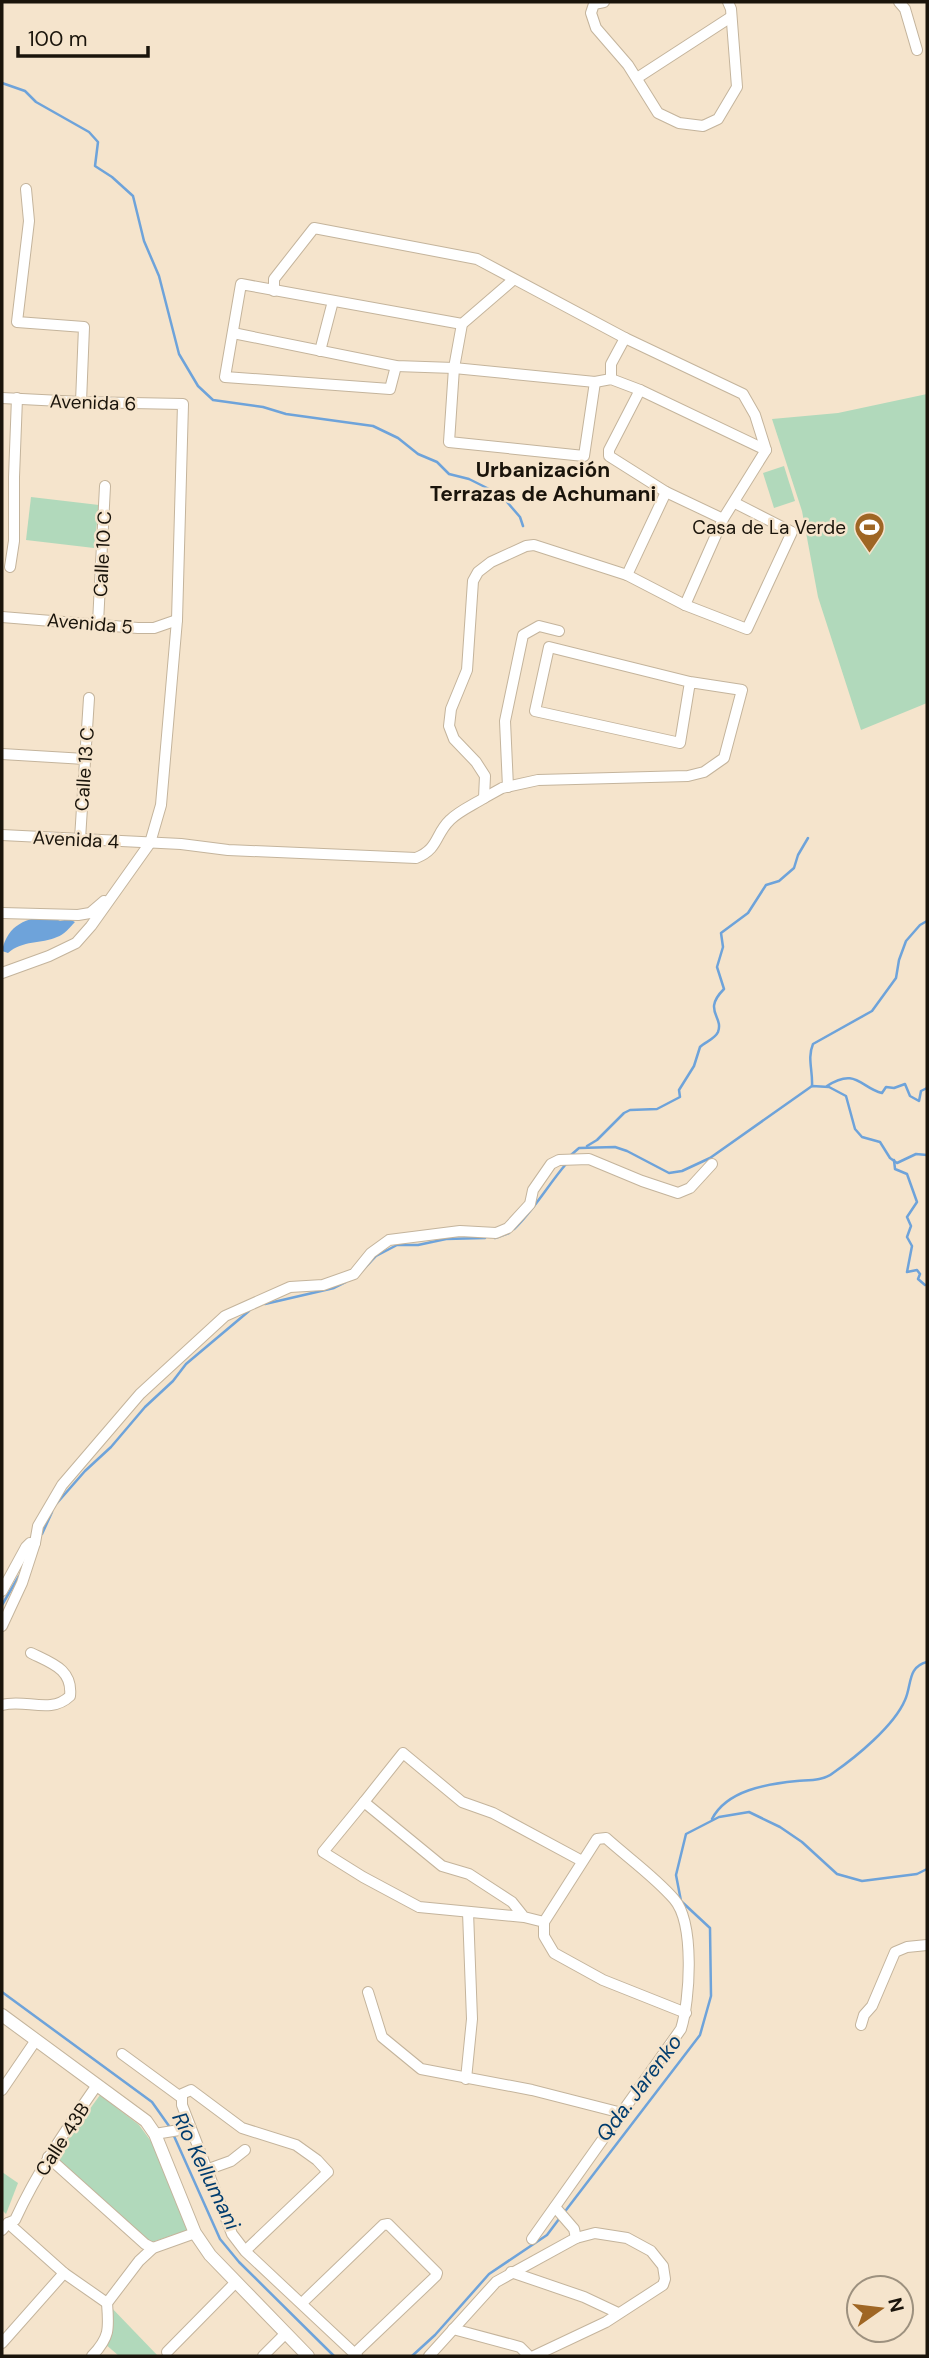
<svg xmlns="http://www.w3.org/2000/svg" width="929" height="2358" font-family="'DM Sans',sans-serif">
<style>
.green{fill:#b1d9bb}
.water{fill:#6ea3da}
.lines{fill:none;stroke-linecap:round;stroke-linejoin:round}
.stream{stroke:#6ea3da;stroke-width:2.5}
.minor-casing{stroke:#c4b49c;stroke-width:12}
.tertiary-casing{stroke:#c4b49c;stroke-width:14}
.minor{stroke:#fff;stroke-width:10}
.tertiary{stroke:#fff;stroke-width:12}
.labels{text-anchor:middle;stroke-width:5;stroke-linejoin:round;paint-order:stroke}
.street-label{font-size:19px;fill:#1a140b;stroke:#f5e4cc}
.poi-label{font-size:19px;fill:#1a140b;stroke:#f5e4cc;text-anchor:end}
.neighbourhood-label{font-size:21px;font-weight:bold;fill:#1a140b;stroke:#f5e4cc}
.water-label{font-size:21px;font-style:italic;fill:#003c6e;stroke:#f5e4cc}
</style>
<rect width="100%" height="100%" fill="#f5e4cc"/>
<g class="green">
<path d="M927,394V703L861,730L818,597L802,511L772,419L838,413Z"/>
<path d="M784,466L795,501L774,508L763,473Z"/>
<path d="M31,497L99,505L94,548L26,540Z"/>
<path d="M100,2095L139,2125L156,2148L188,2230L149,2243L55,2157Z"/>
<path d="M2,2172L18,2183L6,2214L2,2210Z"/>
<path d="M107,2303L158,2356H119L104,2343Z"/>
</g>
<path class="water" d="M51,916L60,921L69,919L75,922C70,927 64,935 57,937C41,944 23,940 8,953L2,951C8,924 26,918 51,916Z"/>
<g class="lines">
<g class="stream">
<path d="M2,83L25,91L36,102L89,132L98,142L95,166L112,177L133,196L144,241L159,276L179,354L198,386L213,400L263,407L286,414L373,426L398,438L418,454L437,462L449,474L469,479L501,495L520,517L523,526"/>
<path d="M812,1086C813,1071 807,1058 813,1044L872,1011L896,978L899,960L906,941L920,925L927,921"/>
<path d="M827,1086C856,1067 861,1088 882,1093L886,1087L894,1088L905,1084L910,1096L919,1101L921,1091L927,1088"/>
<path d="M587,1146L597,1140L624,1113L630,1110L657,1109L680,1097L679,1090L694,1066L700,1047C705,1042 715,1039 718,1032C724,1016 702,1011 724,989L717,967L723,947L721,933L748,913L766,885L779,881L794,868L798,855L808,838"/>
<path d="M571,1155L579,1148L615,1147L627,1151L669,1173L682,1171L710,1158L812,1086L829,1087L846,1096L855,1129L862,1137L880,1142L890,1158L897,1163L916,1154L927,1155"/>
<path d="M894,1160L895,1169L907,1174L917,1202L907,1217L911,1226L907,1237L912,1246L907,1272L917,1270L920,1274L918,1279L925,1285"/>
<path d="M514,1229C534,1210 548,1185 566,1164"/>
<path d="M495,1238L509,1233"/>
<path d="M360,1273L376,1256L397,1245H418L446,1239L485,1238"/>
<path d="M265,1304L334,1288L346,1282"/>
<path d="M57,1503L85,1471L111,1447L145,1407L173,1381L186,1364L249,1311"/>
<path d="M42,1534L52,1512"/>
<path d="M2,1605L19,1576"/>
<path d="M712,1819C727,1790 767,1784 797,1781C809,1780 823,1781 833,1773C856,1757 894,1726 905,1700C912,1685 907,1667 927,1662"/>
<path d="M2,1992L152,2102L169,2126"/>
<path d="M174,2136L220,2239L239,2262L334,2356"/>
<path d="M563,2214L700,2035L711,1996L710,1928L681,1901L676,1875L686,1834L719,1817L749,1812L780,1827L802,1842L837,1874L862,1881L917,1874L927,1869"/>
<path d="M412,2356L435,2335L489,2274L547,2235L559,2219"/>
</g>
<defs>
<g id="minor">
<path d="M604,2L594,4L591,13L596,28L628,65L658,113L679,123L703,126L718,119L737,87L731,9L728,2"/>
<path d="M899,2L905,9L917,50"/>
<path d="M637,78L731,17"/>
<path d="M26,189L29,221L17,322L84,327L81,402"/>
<path d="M513,280L462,324L454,368L449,442L584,456L595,382"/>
<path d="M274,291V279L314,228L477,259L625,338L743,394L755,415L766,450L723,519L685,605"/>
<path d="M233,333L396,366L454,368L595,382L611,379L640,390L766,450"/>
<path d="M320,351L333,301"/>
<path d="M396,366L390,389L225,377L241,284L462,324"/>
<path d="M611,379V364L625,338"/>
<path d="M640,390L609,450V456L666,492L723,519"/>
<path d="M2,398L81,402L183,404L177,620L161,805L150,843L91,926L76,943L49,956L2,973"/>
<path d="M10,567L14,541V477L17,398"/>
<path d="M627,575L666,492"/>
<path d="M2,617L138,628H154L177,620"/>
<path d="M98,623L105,486"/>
<path d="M2,754L85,759"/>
<path d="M508,787L505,721L523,635L539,626L559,631"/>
<path d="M484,798L502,788L538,780L688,776L704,772L724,758L742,690L690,682L549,647L535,711L680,743L690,682"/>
<path d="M2,835L181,844L228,850L416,858C439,849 435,834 450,820C459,811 473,805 484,798L485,776L476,762L454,739L449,726L451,709L467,670L473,581L478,572L491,562L526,546L534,545L627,575L685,605L747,629L792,532L735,503"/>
<path d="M80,839L89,698"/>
<path d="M2,913L78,915L90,913L104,901"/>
<path d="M2,1591L26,1547L30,1543H35"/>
<path d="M2,1626L22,1583L35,1543L38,1526L62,1485L140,1394L225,1316L290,1287L323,1285L354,1274L371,1253L389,1240L460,1231L496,1233L508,1228L530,1204L533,1190L551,1164L559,1160L589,1159L642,1181L678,1193L690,1188L712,1164"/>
<path d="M2,1705C25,1698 50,1715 70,1696C73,1669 51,1663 31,1653"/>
<path d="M364,1802L403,1753L462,1802L493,1813L582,1861"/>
<path d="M524,1917L512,1902L469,1874L442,1866L364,1802L323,1852L363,1877L419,1907L524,1917L544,1922V1936L554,1953L603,1980L686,2013"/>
<path d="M368,1992L382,2037L421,2069L532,2090L622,2113"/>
<path d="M861,2025L864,2015L872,2006L895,1952L907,1947L927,1945"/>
<path d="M122,2054L182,2098"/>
<path d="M466,2079L472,2019L468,1912"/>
<path d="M2,2090L36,2040"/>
<path d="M155,2134L191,2128"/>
<path d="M48,2157L145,2244L153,2248"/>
<path d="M206,2170L231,2161L245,2150"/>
<path d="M555,2207L574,2229L576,2238"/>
<path d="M8,2223L64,2273L107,2303"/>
<path d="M2,2230L8,2223L15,2220C37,2172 67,2128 97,2085"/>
<path d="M532,2239L681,2029C690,2000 695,1923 674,1899C655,1877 627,1857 606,1838L597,1839L544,1922"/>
<path d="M245,2251L328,2172L317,2160L296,2145L242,2128L191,2090L182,2094V2105L232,2234L245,2251L357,2356"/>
<path d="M511,2272L584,2297L618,2313"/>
<path d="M107,2303L139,2261L153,2248L195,2233"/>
<path d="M302,2303L383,2225L388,2224L437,2273L436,2276L354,2354"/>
<path d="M453,2329L520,2347L529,2356"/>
<path d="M2,2343L64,2273"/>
<path d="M167,2352L235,2283"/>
<path d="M92,2356C110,2337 109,2329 107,2303"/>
<path d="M263,2356L285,2334"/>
<path d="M429,2356L496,2282L576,2238L595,2233L627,2238L651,2251L663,2266L665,2279L663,2285L606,2322L534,2356"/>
</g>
<path id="tertiary" d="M2,2015L146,2121L155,2134L195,2233L210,2255L308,2356"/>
</defs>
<use href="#minor" class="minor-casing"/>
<use href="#tertiary" class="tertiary-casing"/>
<use href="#minor" class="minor"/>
<use href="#tertiary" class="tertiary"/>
</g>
<defs>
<symbol id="stadium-pin" viewBox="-11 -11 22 30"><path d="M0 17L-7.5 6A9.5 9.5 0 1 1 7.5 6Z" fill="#9f6624" stroke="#f5e4cc"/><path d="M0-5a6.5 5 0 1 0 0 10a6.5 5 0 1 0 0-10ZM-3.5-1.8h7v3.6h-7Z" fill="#fff"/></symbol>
</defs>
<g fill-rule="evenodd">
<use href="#stadium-pin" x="852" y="510" width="35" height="47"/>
</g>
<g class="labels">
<g class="street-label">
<text transform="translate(93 402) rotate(2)" y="7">Avenida 6</text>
<text transform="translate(102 554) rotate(-87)" y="7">Calle 10 C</text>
<text transform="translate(90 623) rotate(5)" y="7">Avenida 5</text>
<text transform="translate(84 769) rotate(-86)" y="7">Calle 13 C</text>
<text transform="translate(76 839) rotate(3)" y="7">Avenida 4</text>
<text transform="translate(62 2139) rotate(-57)" y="7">Calle 43B</text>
</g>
<g class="poi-label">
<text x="846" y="534">Casa de La Verde</text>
</g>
<g class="neighbourhood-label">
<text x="543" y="477">Urbanización<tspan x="543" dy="24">Terrazas de Achumani</tspan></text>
</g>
<g class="water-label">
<text transform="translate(639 2088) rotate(-53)" y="7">Qda. Jarenko</text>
<text transform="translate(206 2171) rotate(64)" y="7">Río Kellumani</text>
</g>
</g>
<rect width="929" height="2358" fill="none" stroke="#1a140b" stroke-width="7"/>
<g transform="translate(880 2309) rotate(76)"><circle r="33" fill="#f5e4cc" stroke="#9d917f" stroke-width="2"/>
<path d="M0-5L12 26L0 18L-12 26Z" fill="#9f6624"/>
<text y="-10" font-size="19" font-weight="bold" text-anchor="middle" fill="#1a140b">N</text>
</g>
<path d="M18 46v10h130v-10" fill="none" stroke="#1a140b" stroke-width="3.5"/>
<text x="28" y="46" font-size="21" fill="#1a140b" stroke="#f5e4cc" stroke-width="5" paint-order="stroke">100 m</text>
</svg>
